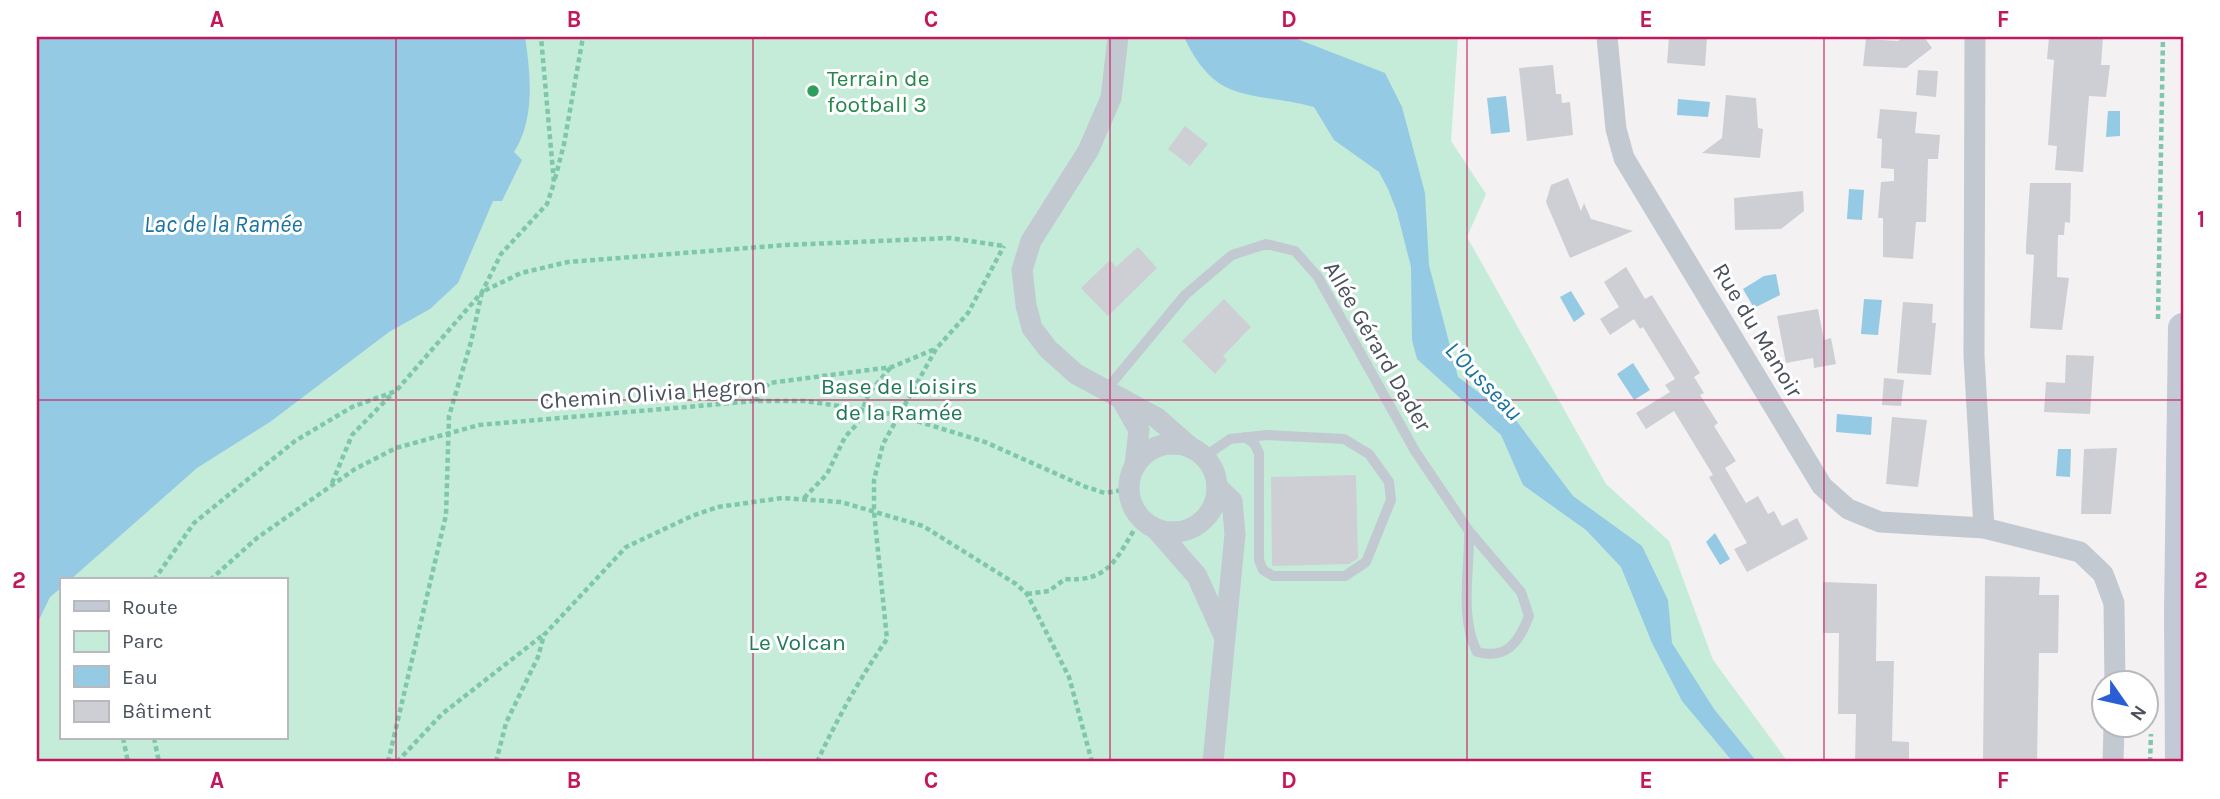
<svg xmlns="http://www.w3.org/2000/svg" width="2220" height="799" font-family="Karla,sans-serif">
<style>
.green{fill:#c4ecd8;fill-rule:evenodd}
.water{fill:#95cae5}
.building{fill:#cecfd5}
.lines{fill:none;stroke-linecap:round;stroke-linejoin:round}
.path{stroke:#7ec7ad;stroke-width:4.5;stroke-dasharray:5 3.5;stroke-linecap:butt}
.lane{stroke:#c3c9d1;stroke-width:10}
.street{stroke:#c3c9d1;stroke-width:21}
.secondary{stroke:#c3cad5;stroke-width:30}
.grid{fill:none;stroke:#c2185b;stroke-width:2;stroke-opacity:0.55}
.leisure-dot{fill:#2e9e5b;stroke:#fff;stroke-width:2.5}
.labels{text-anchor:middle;stroke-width:6;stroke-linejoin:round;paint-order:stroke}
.leisure-label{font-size:23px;fill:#27864d;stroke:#fff;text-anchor:start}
.street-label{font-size:23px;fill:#4a515c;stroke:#fff}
.park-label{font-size:23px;fill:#207958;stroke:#fff}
.water-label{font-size:24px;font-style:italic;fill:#1973a0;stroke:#fff}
.neatline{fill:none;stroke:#c2185b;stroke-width:2.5}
.grid-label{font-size:23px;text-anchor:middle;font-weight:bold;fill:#c2185b}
</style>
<rect width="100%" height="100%" fill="#f3f1f1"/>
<path class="green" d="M37,37H1458L1451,141L1486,194L1467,237L1606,484L1669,541L1713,660L1788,762H37ZM61,580H285V738H61Z"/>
<g class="water">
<path d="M37,37H525C531,75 535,119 514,152L522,160L502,201H493L458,283L430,309L389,332L270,422L197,468L70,580H61V588L50,597L37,624Z"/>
<path d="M1184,37H1292L1385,73L1402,107L1425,193L1429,265L1458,377L1515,419L1573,496L1642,546L1668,600L1672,643L1714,709L1757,762H1733L1682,701L1652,643L1621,567L1586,530L1523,485L1501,435L1417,359L1412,340L1411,267L1397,212L1388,189L1379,172L1334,140L1314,107C1251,90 1217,107 1184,37Z"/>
<path d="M1506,96L1510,132L1491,134L1487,98Z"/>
<path d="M1678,99L1710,102L1708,117L1677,115Z"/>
<path d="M2108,111H2120V136L2106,137Z"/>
<path d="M1849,189L1864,190L1862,220L1847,219Z"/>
<path d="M1776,274L1780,295L1754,308L1743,289L1764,276Z"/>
<path d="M1571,291L1585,314L1574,322L1560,297Z"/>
<path d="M1864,299L1882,300L1878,335L1861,334Z"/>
<path d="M1633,363L1650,390L1634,400L1617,374Z"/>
<path d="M1837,414L1872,417L1871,435L1836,432Z"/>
<path d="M2058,449H2071L2070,477L2056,476Z"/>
<path d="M1715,533L1730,559L1720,565L1706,542Z"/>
</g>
<g class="building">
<path d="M1669,37H1707L1705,66L1667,63Z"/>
<path d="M1903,37H1924L1932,48L1906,68L1863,66L1866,39L1898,41Z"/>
<path d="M2049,37H2103L2101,65H2110L2106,97L2089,96L2083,172L2055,170L2057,146L2048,145L2054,60L2047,59Z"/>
<path d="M1553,65L1556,94H1561L1562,103L1570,102L1573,135L1527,141L1519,68Z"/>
<path d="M1918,70L1938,71L1936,97L1916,95Z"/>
<path d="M1726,95L1756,98L1758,128L1763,129L1760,158L1702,153L1722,138Z"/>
<path d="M1880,109L1917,112L1915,133L1940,135L1938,159H1928L1926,222H1916L1913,259L1883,257V218H1878L1881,182L1894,181V169L1881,168L1882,139L1877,138Z"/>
<path d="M1185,126L1208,144L1190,166L1168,149Z"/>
<path d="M1568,178L1581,211L1584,203L1591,219L1633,231L1570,258L1546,202L1551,185Z"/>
<path d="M2030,183H2071L2070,223L2065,222L2064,235H2058L2057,277L2069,278L2062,330L2030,328L2034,255L2026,254V246Z"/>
<path d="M1803,191L1804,211L1781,229L1735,230L1734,198Z"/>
<path d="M1138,247L1157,268L1108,316L1081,288L1110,260L1116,267Z"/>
<path d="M1626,267L1645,299L1652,295L1700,373L1694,377L1704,393L1700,395L1718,423L1714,426L1736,461L1725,468L1746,503L1758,496L1768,514L1774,511L1782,526L1797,518L1808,539L1747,572L1734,549L1747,543L1709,477L1713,475L1674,411L1646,429L1636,413L1670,392L1665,385L1675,379L1643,327L1640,329L1634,319L1610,335L1600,319L1619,307L1604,282Z"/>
<path d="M1224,299L1251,327L1223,356L1227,360L1215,374L1182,341Z"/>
<path d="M1903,302L1933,304L1932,323H1936L1931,375L1897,373Z"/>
<path d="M1818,309L1824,340L1831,338L1836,364L1814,368L1813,358L1786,363L1777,316Z"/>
<path d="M2066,355L2094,356L2090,414L2044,412L2046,382L2065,383Z"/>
<path d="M1884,378L1904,380L1901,406L1882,405Z"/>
<path d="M1892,417L1927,420L1918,487L1886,484Z"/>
<path d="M2117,448L2111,514H2081L2084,449Z"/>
<path d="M1356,475L1358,558L1349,564L1272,566L1271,477Z"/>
<path d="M1985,576L2040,577L2039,595H2059L2058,653H2039L2037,762H1983Z"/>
<path d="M1823,582L1877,584L1876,661H1894L1892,741L1909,742V762H1855L1856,714H1838L1839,633H1823Z"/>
</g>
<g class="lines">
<g class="path">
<path d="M555,179L564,144L583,37"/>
<path d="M2158,319L2163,37"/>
<path d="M755,401L769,383L892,367L935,349"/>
<path d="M332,483L352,435L392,394"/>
<path d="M804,498L827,474L845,437L857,424L869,393L891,367"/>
<path d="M154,580L194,523L295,441L352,407L396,391L482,292L501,254L547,204L554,183L541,37"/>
<path d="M210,580L257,538L355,469L396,448L479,425L755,401H806L897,415L985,442L1086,487L1105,493L1129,489"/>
<path d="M1027,594L1049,591L1065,579C1106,582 1115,562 1134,530"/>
<path d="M123,738L128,762"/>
<path d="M154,738L159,762"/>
<path d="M388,762L446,515L449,416L471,342L482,292L521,273L568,262L786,245L950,238L1004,246"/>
<path d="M397,762L442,714L543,635"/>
<path d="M496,762L506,723L538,657L544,635L626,547L692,516L718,507L782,498L841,502L923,526L1016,584L1027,594L1069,677L1092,762"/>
<path d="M817,762C837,719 860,678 887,639L874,512V480L883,444L936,349L968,313L1004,246"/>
<path d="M2150,762L2151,734"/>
</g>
<g class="lane">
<path d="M1106,390L1185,295L1232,255L1266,244L1295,251L1318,277L1415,451L1469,531L1521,592L1529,616C1519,642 1507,660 1477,652C1459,616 1470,570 1469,531"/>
<path d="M1204,457L1230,439L1267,435L1344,439L1369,454L1389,482L1391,500L1366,562L1345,576H1273L1263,570L1259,560V453L1254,443L1245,437"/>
</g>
<g class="street">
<path d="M1118,37L1111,98L1088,151L1031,241L1022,270L1026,305L1032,328L1048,349L1076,374L1157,418L1190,447"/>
<path d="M1607,37L1616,129L1624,158L1822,486L1848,509L1880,522L1984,528L2080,552L2103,574L2114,603L2115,684"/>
<path d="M1975,37L1974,356L1984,528"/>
<path d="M1121,398L1139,430L1135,465"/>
<circle cx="1173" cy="488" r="44"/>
<path d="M1156,529L1197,576L1224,636"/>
<path d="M1213,762L1235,534L1232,501L1217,487"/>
<path d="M2113,762L2114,726"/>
</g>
<path class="secondary" d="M2180,762L2179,612L2183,328"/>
</g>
<path class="grid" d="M396,37V762M753,37V762M1110,37V762M1467,37V762M1824,37V762M37,400H2183"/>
<circle class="leisure-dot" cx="813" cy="91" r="7"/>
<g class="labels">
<g class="leisure-label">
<text x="827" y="86">Terrain de<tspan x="827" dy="26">football 3</tspan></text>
</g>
<g class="street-label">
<text transform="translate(1758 330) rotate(59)" y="8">Rue du Manoir</text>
<text transform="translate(1378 346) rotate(60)" y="8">Allée Gérard Dader</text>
<text transform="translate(653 393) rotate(-4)" y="8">Chemin Olivia Hegron</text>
</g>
<g class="park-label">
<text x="899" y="394">Base de Loisirs<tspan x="899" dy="26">de la Ramée</tspan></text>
<text x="797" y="650">Le Volcan</text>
</g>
<g class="water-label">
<text x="223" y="232">Lac de la Ramée</text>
<text transform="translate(1484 381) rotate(46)" y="8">L'Ousseau</text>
</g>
</g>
<rect width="2220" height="799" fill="none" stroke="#ffffff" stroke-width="77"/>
<rect x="60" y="578" width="228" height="161" fill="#ffffff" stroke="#b7b9be" stroke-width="2"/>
<rect x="74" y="601" width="35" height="10" fill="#c3cad5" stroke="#b7b9be" stroke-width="2"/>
<text x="122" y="614" font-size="21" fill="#4a515c">Route</text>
<rect x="74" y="631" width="35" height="21" fill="#c4ecd8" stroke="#b7b9be" stroke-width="2"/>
<text x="122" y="648" font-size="21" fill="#4a515c">Parc</text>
<rect x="74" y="666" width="35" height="21" fill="#95cae5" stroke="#b7b9be" stroke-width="2"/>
<text x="122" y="684" font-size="21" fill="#4a515c">Eau</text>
<rect x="74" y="701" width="35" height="21" fill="#cecfd5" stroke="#b7b9be" stroke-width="2"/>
<text x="122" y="718" font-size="21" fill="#4a515c">Bâtiment</text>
<g transform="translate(2125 704) rotate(124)"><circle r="33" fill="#ffffff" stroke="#b7b9be" stroke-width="2"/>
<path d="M0-5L12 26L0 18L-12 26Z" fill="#295ed4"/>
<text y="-10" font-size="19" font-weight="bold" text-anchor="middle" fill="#4a515c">N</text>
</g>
<rect x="38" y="38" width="2144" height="722" class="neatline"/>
<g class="grid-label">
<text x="217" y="27">A</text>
<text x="574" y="27">B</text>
<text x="931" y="27">C</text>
<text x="1289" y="27">D</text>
<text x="1646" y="27">E</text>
<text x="2003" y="27">F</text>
<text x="19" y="227">1</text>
<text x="2201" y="227">1</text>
<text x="19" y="588">2</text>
<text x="2201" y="588">2</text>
<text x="217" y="788">A</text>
<text x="574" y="788">B</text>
<text x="931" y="788">C</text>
<text x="1289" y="788">D</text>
<text x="1646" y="788">E</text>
<text x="2003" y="788">F</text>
</g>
</svg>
